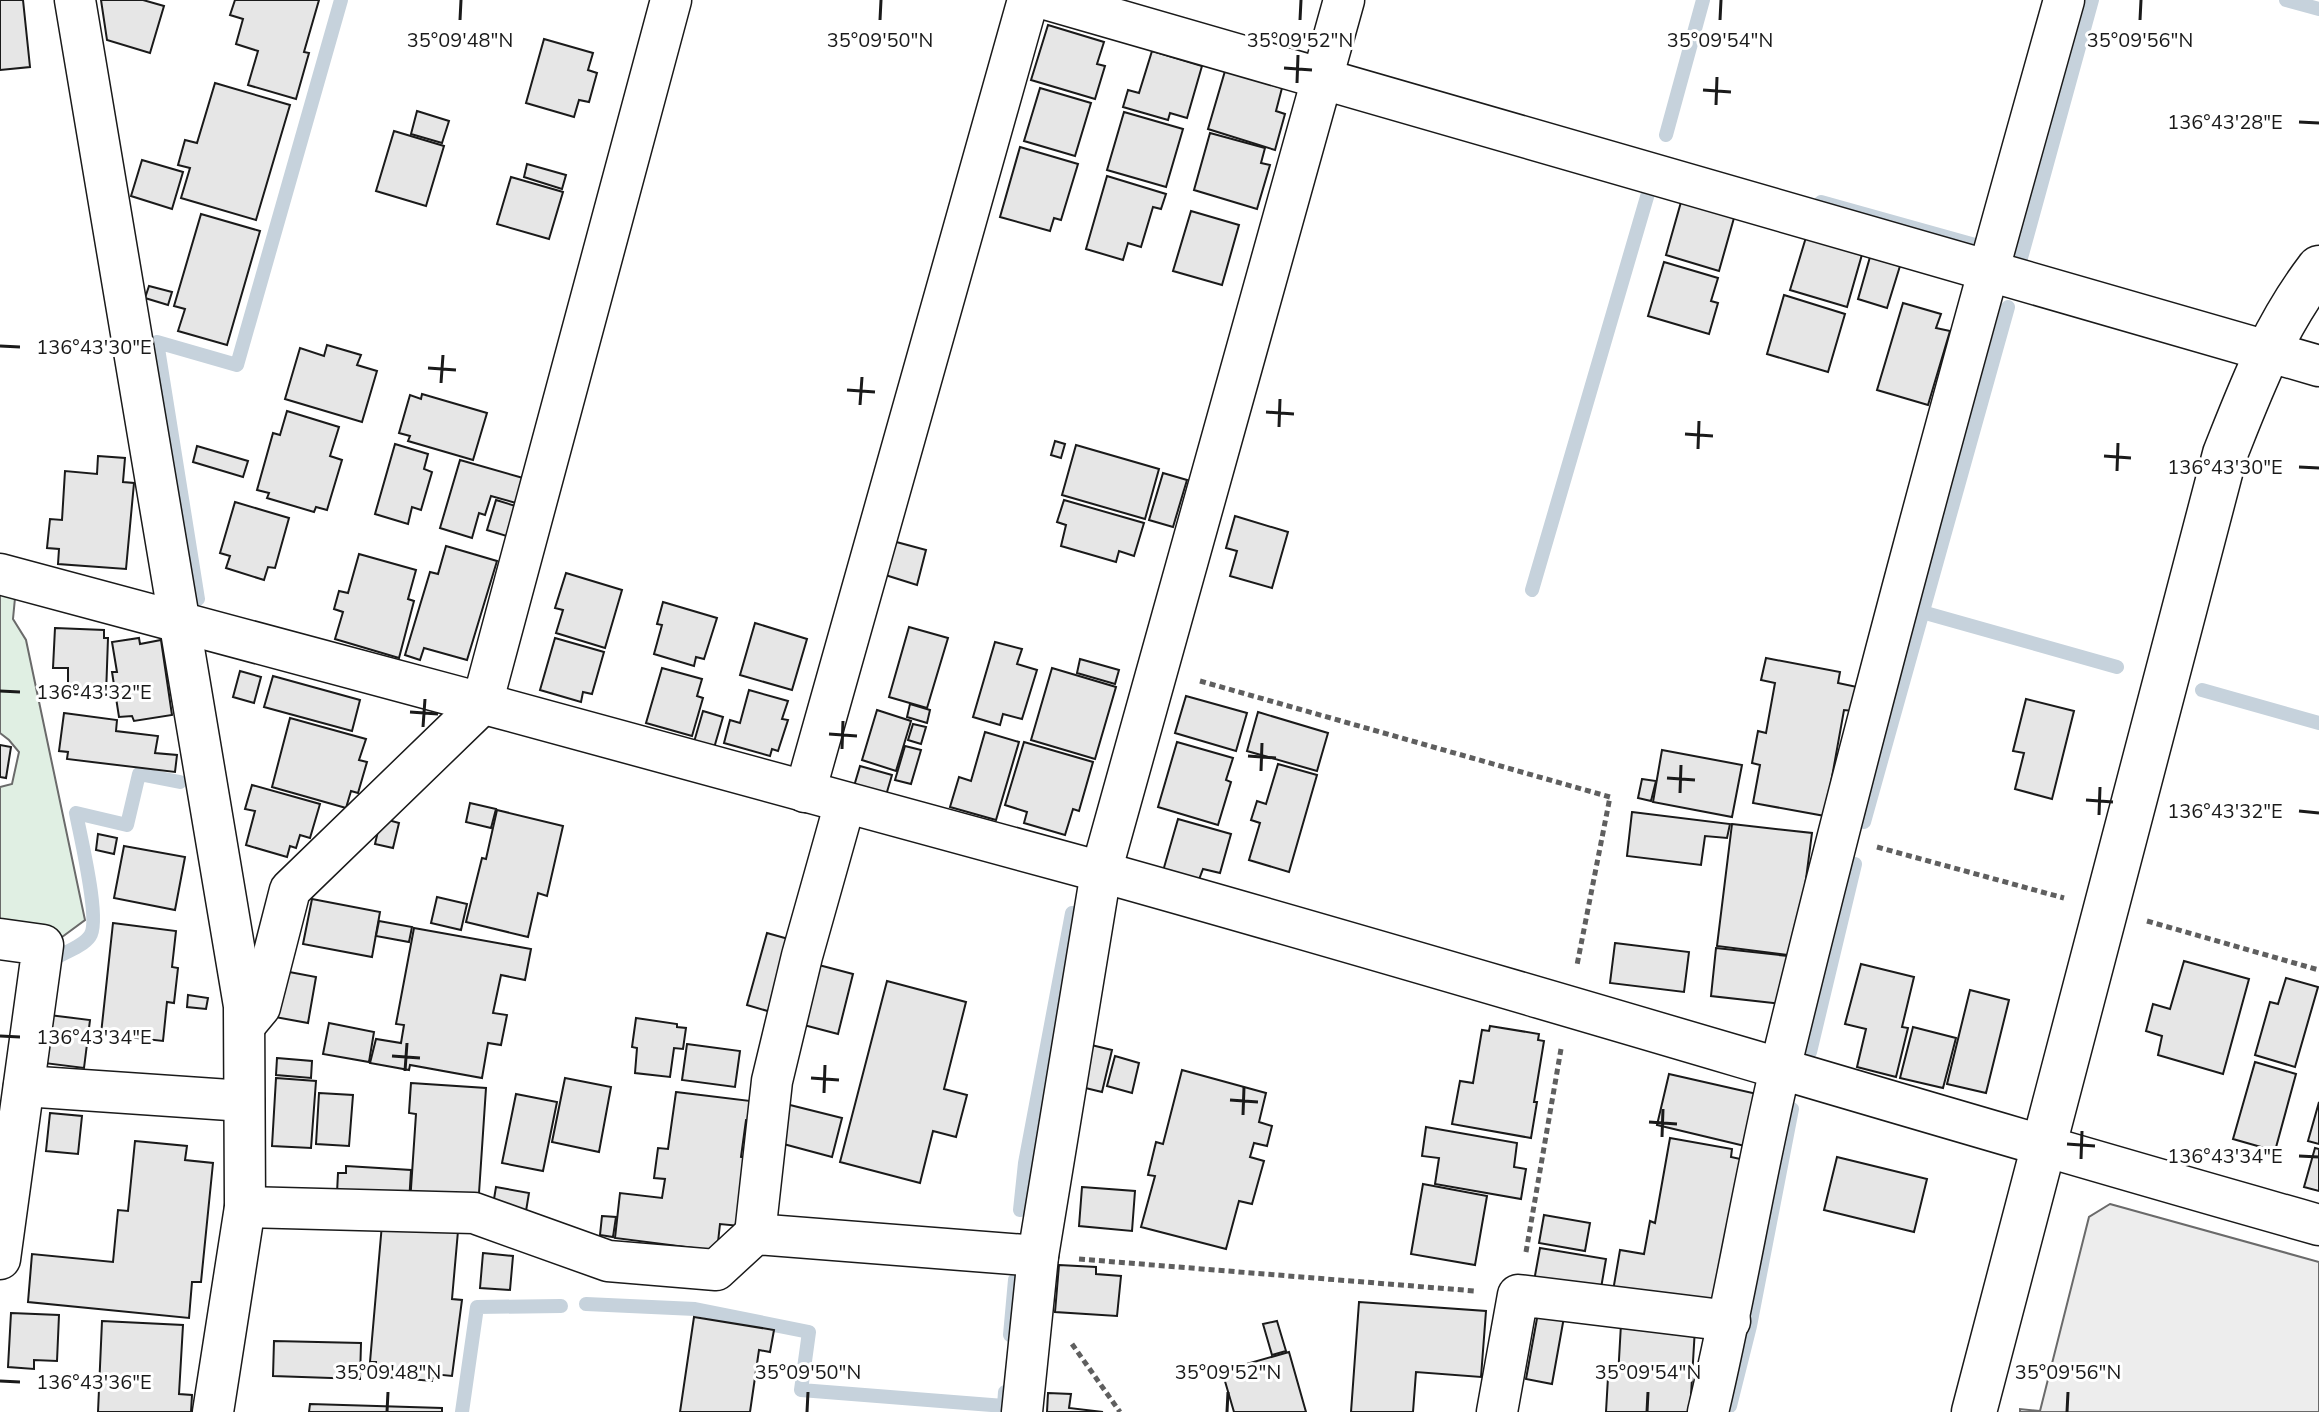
<svg xmlns="http://www.w3.org/2000/svg" width="2319" height="1412" font-family="'Nunito Sans',sans-serif">
<style>
.green{fill:#e0efe3;stroke:#6a6a6a;stroke-width:2}
.parking{fill:#ededed;stroke:#6a6a6a;stroke-width:2}
.lines{fill:none;stroke-linecap:round;stroke-linejoin:round}
.stream{stroke:#c6d2dc;stroke-width:14}
.building{fill:#e6e6e6;stroke:#1a1a1a;stroke-width:2}
.street-casing{stroke:#1a1a1a;stroke-width:43}
.secondary-casing{stroke:#1a1a1a;stroke-width:47}
.path{stroke:#5f5f5f;stroke-width:5;stroke-dasharray:6 4;stroke-linecap:butt}
.street{stroke:#fff;stroke-width:40}
.secondary{stroke:#fff;stroke-width:44}
.ticks{fill:none;stroke:#1a1a1a;stroke-width:3}
.ticks-label{font-size:20px;text-anchor:middle;fill:#1a1a1a;stroke:#fff;stroke-width:6;stroke-linejoin:round;paint-order:stroke}
</style>
<rect width="100%" height="100%" fill="#fff"/>
<path class="green" d="M0,594L15,598L13,619L26,640L85,920L58,940L0,931V787L12,784L19,752L9,740L0,733Z"/>
<path class="parking" d="M2110,1204L2319,1262V1412H2020V1409L2040,1411L2089,1217Z"/>
<g class="lines">
<g class="stream">
<path d="M2286,0L2319,9"/>
<path d="M1666,135L1703,0"/>
<path d="M1821,202L1975,245"/>
<path d="M2021,258L2092,0"/>
<path d="M1532,590L1649,190"/>
<path d="M198,599L157,342L237,365L341,0"/>
<path d="M1922,612L2117,667"/>
<path d="M2202,690L2319,723"/>
<path d="M1864,822L2008,307"/>
<path d="M59,956C69,951 84,945 90,936C101,921 80,835 76,813L127,825L139,774L180,782"/>
<path d="M1810,1052L1855,864"/>
<path d="M1020,1210L1025,1163L1072,913"/>
<path d="M586,1304L695,1309L809,1332L801,1390L1004,1406L1005,1392"/>
<path d="M1010,1335L1015,1280"/>
<path d="M1730,1406L1750,1326L1792,1109"/>
<path d="M462,1412L477,1307L561,1306"/>
</g>
</g>
<g class="building">
<path d="M0,0H23L30,67L0,70Z"/>
<path d="M101,0H143L164,6L150,53L107,40Z"/>
<path d="M235,0H319L304,52L309,53L296,99L248,85L258,51L236,44L243,19L230,15Z"/>
<path d="M1048,25L1104,42L1097,64L1105,66L1095,99L1031,80Z"/>
<path d="M544,39L593,53L588,70L597,73L589,102L579,100L574,117L526,103Z"/>
<path d="M1152,51L1202,66L1187,118L1170,113L1168,120L1123,107L1128,90L1139,93Z"/>
<path d="M1225,71L1282,88L1276,111L1285,114L1275,150L1208,129Z"/>
<path d="M215,83L290,105L256,220L181,198L190,168L178,165L185,140L197,143Z"/>
<path d="M1040,88L1091,103L1075,156L1024,141Z"/>
<path d="M417,111L449,121L442,143L411,134Z"/>
<path d="M1124,112L1183,129L1166,187L1107,170Z"/>
<path d="M394,131L444,146L426,206L376,191Z"/>
<path d="M1210,133L1265,148L1261,163L1270,165L1257,209L1194,190Z"/>
<path d="M1020,147L1078,164L1061,220L1054,218L1050,231L1000,217Z"/>
<path d="M142,160L183,172L172,209L131,196Z"/>
<path d="M527,164L566,175L562,189L524,177Z"/>
<path d="M1107,176L1166,194L1161,209L1153,207L1141,247L1128,243L1123,260L1086,249Z"/>
<path d="M511,177L563,192L549,239L497,224Z"/>
<path d="M1681,202L1734,218L1719,271L1666,255Z"/>
<path d="M1191,211L1239,225L1222,285L1173,271Z"/>
<path d="M201,214L260,231L227,345L178,331L185,309L174,306Z"/>
<path d="M1807,234L1863,251L1847,307L1790,290Z"/>
<path d="M1870,257L1900,266L1887,308L1858,299Z"/>
<path d="M1664,262L1718,278L1711,301L1718,303L1709,334L1648,316Z"/>
<path d="M149,286L172,292L168,305L145,298Z"/>
<path d="M1784,295L1845,314L1828,372L1767,354Z"/>
<path d="M1903,303L1941,314L1936,328L1950,331L1928,405L1877,390Z"/>
<path d="M327,345L361,355L357,365L377,371L362,422L285,399L300,348L324,356Z"/>
<path d="M422,394L487,413L473,460L408,441L410,436L399,433L410,395L421,399Z"/>
<path d="M287,411L339,427L330,456L342,460L327,510L316,507L314,512L267,498L269,493L257,490L273,433L280,435Z"/>
<path d="M1055,441L1065,444L1061,458L1051,455Z"/>
<path d="M395,444L428,454L424,469L432,472L421,510L412,507L408,524L375,514Z"/>
<path d="M1076,445L1159,469L1145,519L1062,495Z"/>
<path d="M197,446L248,461L243,477L193,462Z"/>
<path d="M98,456L125,458L123,482L134,483L126,569L58,564L59,549L47,548L50,519L62,520L65,471L97,474Z"/>
<path d="M460,460L523,478L516,503L491,496L485,515L479,513L472,538L440,528Z"/>
<path d="M1163,473L1187,480L1173,527L1149,520Z"/>
<path d="M496,500L522,508L513,538L487,530Z"/>
<path d="M1064,500L1144,523L1134,556L1119,551L1116,562L1061,546L1066,525L1057,522Z"/>
<path d="M235,502L289,518L275,568L268,567L264,580L226,568L230,556L220,553Z"/>
<path d="M1235,516L1288,532L1272,588L1230,576L1237,551L1226,548Z"/>
<path d="M889,540L926,550L917,585L879,573Z"/>
<path d="M446,546L497,561L467,660L424,648L420,660L405,655L430,572L438,574Z"/>
<path d="M359,554L416,570L408,599L414,601L399,658L335,639L343,612L334,609L339,591L348,593Z"/>
<path d="M566,573L622,590L605,648L556,633L563,610L555,608Z"/>
<path d="M663,602L717,618L704,659L696,657L694,666L654,654L662,625L657,624Z"/>
<path d="M755,623L807,639L792,690L740,675Z"/>
<path d="M909,627L948,638L927,708L889,697Z"/>
<path d="M55,628L104,630V638H108L106,695L68,694V668H53Z"/>
<path d="M139,638L140,644L161,640L172,715L134,721L132,716L119,717L112,672H117L112,642Z"/>
<path d="M555,638L604,652L592,694L583,692L581,702L540,690Z"/>
<path d="M995,642L1022,649L1017,664L1037,670L1022,719L1003,714L1000,725L973,717Z"/>
<path d="M1766,658L1840,672L1838,683L1857,687L1853,711L1844,710L1825,816L1753,803L1760,765L1752,763L1758,731L1766,733L1775,683L1761,680Z"/>
<path d="M1080,659L1119,670L1115,684L1077,673Z"/>
<path d="M662,668L702,679L697,696L703,698L692,736L646,723Z"/>
<path d="M1052,668L1116,687L1095,759L1031,740Z"/>
<path d="M240,671L261,677L254,703L233,697Z"/>
<path d="M273,676L360,700L352,731L264,707Z"/>
<path d="M749,690L788,701L782,719L788,720L778,751L772,749L770,756L724,743L730,720L740,723Z"/>
<path d="M1186,696L1247,713L1236,751L1175,733Z"/>
<path d="M2026,699L2074,711L2052,799L2015,789L2024,753L2013,751Z"/>
<path d="M910,704L930,710L927,723L907,717Z"/>
<path d="M877,710L911,721L896,771L862,760Z"/>
<path d="M703,711L723,717L714,748L694,742Z"/>
<path d="M1258,712L1328,733L1317,771L1247,751Z"/>
<path d="M64,713L117,720L116,731L158,736L155,753L177,755L175,772L67,759L68,752L59,751Z"/>
<path d="M290,718L366,739L359,760L367,762L358,793L351,791L346,808L272,787Z"/>
<path d="M913,724L926,727L921,744L908,740Z"/>
<path d="M985,732L1019,742L996,820L950,807L959,777L971,781Z"/>
<path d="M1024,742L1093,762L1079,811L1073,809L1065,835L1024,823L1027,812L1005,805Z"/>
<path d="M1177,742L1233,758L1226,780L1231,782L1218,825L1158,807Z"/>
<path d="M0,745L11,747L6,778L0,777Z"/>
<path d="M905,746L921,750L911,784L895,780Z"/>
<path d="M1662,750L1742,765L1732,817L1653,802Z"/>
<path d="M1278,764L1317,775L1289,872L1249,860L1260,823L1251,820L1257,801L1266,804Z"/>
<path d="M860,766L892,775L884,802L852,793Z"/>
<path d="M1642,779L1656,781L1651,801L1638,798Z"/>
<path d="M252,785L320,804L310,838L300,835L296,848L290,846L287,857L246,845L255,811L245,809Z"/>
<path d="M470,803L496,809L491,828L466,822Z"/>
<path d="M497,810L563,826L547,896L538,893L528,937L466,922L482,858L486,859Z"/>
<path d="M1632,812L1730,824L1727,838L1705,836L1701,865L1627,856Z"/>
<path d="M381,818L399,823L393,848L375,844Z"/>
<path d="M1178,819L1231,834L1220,873L1203,869L1198,882L1163,871Z"/>
<path d="M1732,824L1812,833L1796,956L1717,946Z"/>
<path d="M98,834L117,838L114,854L96,850Z"/>
<path d="M124,846L185,857L175,910L114,898Z"/>
<path d="M437,897L467,904L461,930L431,923Z"/>
<path d="M312,899L380,912L372,957L303,944Z"/>
<path d="M379,921L412,927L409,942L376,936Z"/>
<path d="M113,923L176,931L172,967L178,968L174,1003L167,1002L163,1041L101,1034Z"/>
<path d="M414,928L531,949L525,980L501,975L493,1013L507,1015L501,1045L488,1043L482,1078L410,1065L409,1070L370,1063L376,1039L401,1043L404,1025L396,1024Z"/>
<path d="M767,933L792,940L778,1014L747,1005Z"/>
<path d="M1615,943L1689,952L1684,992L1610,983Z"/>
<path d="M1716,948L1788,956L1782,1004L1711,996Z"/>
<path d="M2184,961L2249,979L2223,1074L2158,1055L2162,1036L2146,1031L2153,1004L2170,1009Z"/>
<path d="M815,964L853,974L838,1034L800,1024Z"/>
<path d="M1861,964L1914,977L1902,1027L1908,1028L1896,1077L1857,1067L1866,1029L1845,1024Z"/>
<path d="M284,971L316,977L308,1023L275,1017Z"/>
<path d="M2286,978L2318,987L2295,1067L2255,1055L2270,1002L2278,1004Z"/>
<path d="M887,981L966,1002L944,1089L967,1095L956,1137L933,1131L920,1183L840,1162Z"/>
<path d="M1970,990L2009,1000L1986,1093L1947,1084Z"/>
<path d="M188,995L208,998L206,1009L187,1007Z"/>
<path d="M49,1015L90,1020L84,1068L44,1063Z"/>
<path d="M636,1018L677,1024V1027L686,1028L683,1049L674,1048L670,1077L635,1073L637,1048L632,1047Z"/>
<path d="M329,1023L374,1032L369,1062L323,1054Z"/>
<path d="M1490,1026L1539,1034L1538,1040L1544,1041L1534,1102H1537L1531,1138L1452,1124L1460,1081L1473,1083L1482,1030L1489,1031Z"/>
<path d="M1913,1027L1956,1038L1943,1088L1900,1078Z"/>
<path d="M1083,1043L1112,1050L1102,1092L1073,1085Z"/>
<path d="M687,1044L740,1051L735,1087L682,1080Z"/>
<path d="M1115,1056L1139,1063L1132,1093L1107,1086Z"/>
<path d="M277,1058L312,1061L311,1078L276,1075Z"/>
<path d="M2255,1062L2296,1074L2275,1151L2233,1139Z"/>
<path d="M1182,1070L1266,1093L1259,1122L1272,1126L1267,1146L1254,1143L1250,1157L1264,1161L1252,1204L1239,1201L1226,1249L1141,1227L1155,1176L1148,1175L1156,1142L1163,1144Z"/>
<path d="M1669,1074L1757,1094L1749,1147L1657,1125Z"/>
<path d="M276,1078L316,1081L311,1148L272,1146Z"/>
<path d="M565,1078L611,1087L599,1152L552,1142Z"/>
<path d="M411,1083L486,1088L478,1208L410,1203L416,1114L409,1113Z"/>
<path d="M676,1092L759,1102L756,1121L746,1120L741,1157L749,1158L740,1226L720,1224L717,1251L615,1238L620,1193L662,1198L665,1179L654,1178L658,1148L668,1149Z"/>
<path d="M319,1093L353,1095L349,1146L316,1144Z"/>
<path d="M516,1094L557,1102L543,1171L502,1163Z"/>
<path d="M2319,1102V1144L2308,1141Z"/>
<path d="M786,1104L842,1118L832,1157L776,1142Z"/>
<path d="M50,1113L82,1116L78,1154L46,1151Z"/>
<path d="M1426,1127L1517,1143L1514,1167L1526,1169L1521,1199L1435,1184L1439,1158L1422,1156Z"/>
<path d="M1670,1138L1732,1149L1731,1157L1745,1160L1718,1310L1613,1291L1620,1250L1644,1254L1650,1221L1655,1223Z"/>
<path d="M135,1141L187,1146L185,1160L213,1163L201,1282H192L189,1318L28,1302L32,1254L113,1262L118,1210L128,1211Z"/>
<path d="M2315,1148L2319,1149V1191L2304,1187Z"/>
<path d="M1837,1157L1927,1179L1914,1232L1824,1210Z"/>
<path d="M346,1166L411,1170L409,1203L337,1193L338,1173H346Z"/>
<path d="M1423,1184L1487,1196L1475,1265L1411,1254Z"/>
<path d="M496,1187L529,1193L525,1217L492,1211Z"/>
<path d="M1082,1187L1135,1191L1132,1231L1079,1226Z"/>
<path d="M1544,1215L1590,1223L1585,1251L1539,1243Z"/>
<path d="M602,1216L616,1217L613,1237L600,1235Z"/>
<path d="M382,1224L458,1231L452,1299L462,1300L452,1376L433,1374L432,1381L375,1376L376,1362H370Z"/>
<path d="M1540,1248L1606,1259L1600,1294L1534,1281Z"/>
<path d="M483,1253L513,1256L510,1290L480,1288Z"/>
<path d="M1059,1265L1096,1267V1274L1121,1276L1117,1316L1055,1312Z"/>
<path d="M1359,1302L1486,1311L1481,1377L1416,1372L1413,1412H1351Z"/>
<path d="M11,1313L59,1315L57,1361L34,1360V1369L8,1367Z"/>
<path d="M1538,1313L1564,1317L1552,1384L1526,1379Z"/>
<path d="M694,1317L774,1330L770,1352L759,1350L750,1412H680Z"/>
<path d="M102,1321L183,1325L179,1394L192,1395L191,1412H98Z"/>
<path d="M1277,1321L1286,1351L1272,1355L1263,1324Z"/>
<path d="M1621,1324L1695,1328L1690,1412H1606L1608,1377H1618Z"/>
<path d="M274,1341L361,1343L360,1379L273,1376Z"/>
<path d="M1289,1352L1306,1412H1234L1222,1371Z"/>
<path d="M1048,1393L1071,1394L1069,1408L1103,1412H1047Z"/>
<path d="M310,1404L442,1408V1412H309Z"/>
</g>
<g class="lines">
<defs>
<g id="street">
<path d="M75,0L244,1006L245,1207L213,1412"/>
<path d="M1049,0L2319,366"/>
<path d="M0,574C366,672 733,770 1098,871C1507,985 1911,1110 2319,1225"/>
<path d="M805,792L1028,0"/>
<path d="M0,939L43,945L0,1259"/>
<path d="M245,1025L260,1007L290,890L482,704L671,0"/>
<path d="M24,1086L244,1101"/>
<path d="M245,1207L474,1213L608,1261L716,1270L755,1234L1038,1256"/>
<path d="M755,1234L772,1081L802,956L845,803"/>
<path d="M1022,1412L1038,1256L1101,872L1344,0"/>
<path d="M1497,1412L1518,1295L1730,1321"/>
<path d="M1708,1412C1736,1296 1754,1177 1782,1061C1868,706 1965,352 2064,0"/>
</g>
<path id="secondary" d="M1974,1412L2225,454C2252,386 2274,327 2319,268"/>
</defs>
<use href="#street" class="street-casing"/>
<use href="#secondary" class="secondary-casing"/>
<g class="path">
<path d="M1200,681L1610,797L1577,965"/>
<path d="M1877,847L2064,898"/>
<path d="M2147,921L2319,970"/>
<path d="M1526,1252L1561,1049"/>
<path d="M1079,1259L1475,1291"/>
<path d="M1072,1344L1120,1412"/>
</g>
<use href="#street" class="street"/>
<use href="#secondary" class="secondary"/>
</g>
<path class="ticks" d="M460,20L461,0M880,20L881,0M1300,20L1301,0M1720,20L1721,0M2140,20L2141,0M1284,68L1312,70M1297,83L1298,55M1703,90L1731,92M1716,105L1717,77M2299,122L2319,123M0,346L20,347M428,368L456,370M441,383L443,355M847,390L875,392M860,405L862,377M1266,412L1294,414M1279,427L1280,399M1685,434L1713,436M1698,449L1699,421M2104,456L2131,458M2299,467L2319,468M2117,471L2118,443M0,691L20,692M410,712L438,714M423,727L425,699M829,734L857,736M842,749L843,721M1248,756L1276,758M1261,771L1262,743M1667,778L1695,780M1680,793L1681,765M2086,800L2113,802M2299,811L2319,813M2099,815L2100,787M0,1036L20,1037M392,1056L420,1058M405,1071L407,1043M811,1078L839,1080M824,1093L825,1065M1230,1100L1258,1102M1243,1115L1244,1087M1649,1122L1677,1124M1662,1137L1663,1109M2067,1144L2095,1146M2299,1156L2319,1157M2081,1159L2082,1131M0,1381L20,1382M387,1412L388,1392M807,1412L808,1392M1227,1412L1228,1392M1647,1412L1648,1392M2067,1412L2068,1392"/>
<g class="ticks-label">
<text x="460" y="47">35°09'48"N</text>
<text x="880" y="47">35°09'50"N</text>
<text x="1300" y="47">35°09'52"N</text>
<text x="1720" y="47">35°09'54"N</text>
<text x="2140" y="47">35°09'56"N</text>
<text x="2225" y="129">136°43'28"E</text>
<text x="94" y="354">136°43'30"E</text>
<text x="2225" y="474">136°43'30"E</text>
<text x="94" y="699">136°43'32"E</text>
<text x="2225" y="818">136°43'32"E</text>
<text x="94" y="1044">136°43'34"E</text>
<text x="2225" y="1163">136°43'34"E</text>
<text x="388" y="1379">35°09'48"N</text>
<text x="808" y="1379">35°09'50"N</text>
<text x="1228" y="1379">35°09'52"N</text>
<text x="1648" y="1379">35°09'54"N</text>
<text x="2068" y="1379">35°09'56"N</text>
<text x="94" y="1389">136°43'36"E</text>
</g>
</svg>
